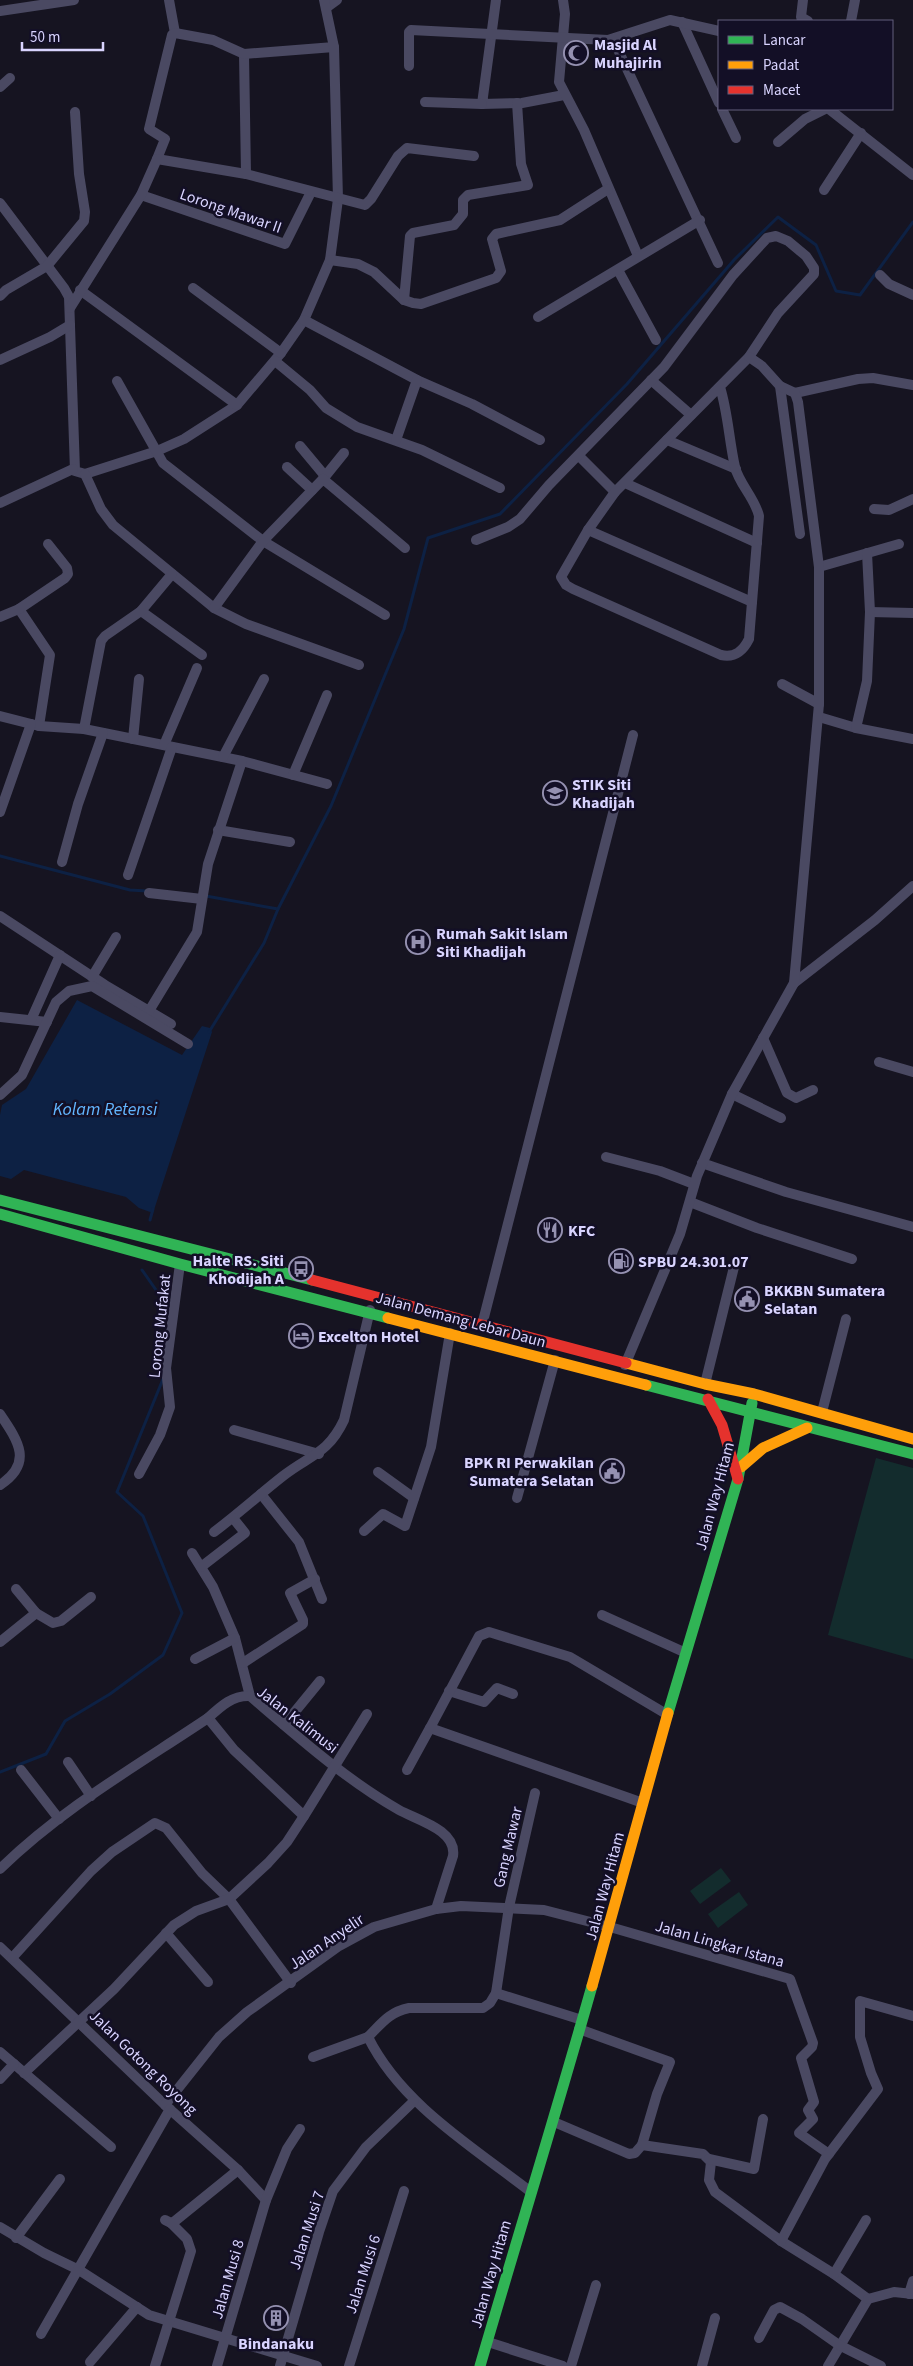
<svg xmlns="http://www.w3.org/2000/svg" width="913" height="2366" font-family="'Source Sans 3',sans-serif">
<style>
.green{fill:#132c2d}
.water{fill:#0d2144}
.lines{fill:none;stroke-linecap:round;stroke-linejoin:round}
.stream{stroke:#0d2144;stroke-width:3}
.street{stroke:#4a4962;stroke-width:10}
.fast{stroke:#30b455;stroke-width:11}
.slow{stroke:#ff9f0a;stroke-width:11}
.jam{stroke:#e5322d;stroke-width:11}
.labels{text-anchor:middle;stroke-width:5;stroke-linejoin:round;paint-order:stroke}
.poi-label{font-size:16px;font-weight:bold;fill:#d9d4ff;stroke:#130f26;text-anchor:start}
.street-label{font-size:16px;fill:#d9d4ff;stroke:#130f26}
.water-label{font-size:18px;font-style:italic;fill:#62b6ff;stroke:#130f26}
</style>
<rect width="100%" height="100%" fill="#161421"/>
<g class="green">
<path d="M876,1458L913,1468V1659L828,1635Z"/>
<path d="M721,1868L731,1881L700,1904L690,1891Z"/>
<path d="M739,1892L748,1905L718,1928L708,1914Z"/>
</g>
<path class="water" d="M77,1000L182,1055L202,1026L210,1028L212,1032L153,1213L139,1208L126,1197L24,1170L11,1179L0,1176V1115L2,1105L26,1089Z"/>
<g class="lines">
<g class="stream">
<path d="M0,856L130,890L147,891"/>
<path d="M206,896L278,909"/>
<path d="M209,1032L264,943L278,909L331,806L404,629L428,538L500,514L627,384L734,260L778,217L816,245L836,291L860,295L913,222"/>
<path d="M150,1220L153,1209"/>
<path d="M142,1270L170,1310"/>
<path d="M0,1772L46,1754L65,1721L110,1694L163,1655L182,1613L143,1516L117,1492L163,1379"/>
</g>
<g class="street">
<path d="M169,0L175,33"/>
<path d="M496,0L482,104L522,103L564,95"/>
<path d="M563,0L565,14L559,82L584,130L638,256"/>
<path d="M803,0L801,17L808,21"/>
<path d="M326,8L337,0"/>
<path d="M0,11L74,0"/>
<path d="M851,21L855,0"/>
<path d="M682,22L719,103"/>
<path d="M613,39L718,263"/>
<path d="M244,54L246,174"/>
<path d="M409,66V32L411,30L608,40L670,20L719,31"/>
<path d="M0,87L10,78"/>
<path d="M425,102L482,104"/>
<path d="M722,109L736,138"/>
<path d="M829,109L913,175"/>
<path d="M778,142L805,119L825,109"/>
<path d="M157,159L165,139L149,129L172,35L175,33L213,40L244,54L334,47"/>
<path d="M824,190L861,133"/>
<path d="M141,195L285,244L311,192"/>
<path d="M0,203L64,288L69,297L75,471L85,474L157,451L184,439L237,405L281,353L304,320L330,260L338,199L334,47L324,0"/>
<path d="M330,260L358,264L374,272L404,300L413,303L421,304L496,278L501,271L492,239L496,234L560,220L608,189"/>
<path d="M618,270L656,340"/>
<path d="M880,275L889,284L913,295"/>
<path d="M193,288L281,353"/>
<path d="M80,290L237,405"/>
<path d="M0,296L6,290L47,266L84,221L85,212L79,174L75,112"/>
<path d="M404,300L410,236L413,233L454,225L463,214V200L468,195L528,185L521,164L517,103"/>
<path d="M70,308L141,195L157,159L246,174L365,205L371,199L398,156L407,148L474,156"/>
<path d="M538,317L700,220"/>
<path d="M304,320L417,380L472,404L540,440"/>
<path d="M0,360L50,337L70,325"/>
<path d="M275,361L310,390L326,408L357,427L422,450L500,488"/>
<path d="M651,380L691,415"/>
<path d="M117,381L163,463L263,541L385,615"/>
<path d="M780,386L800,534"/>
<path d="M795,393L858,379L873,378L913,385"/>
<path d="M396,440L417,380"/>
<path d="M667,440L736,469"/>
<path d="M300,446L325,476"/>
<path d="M579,456L615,492"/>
<path d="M287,467L312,490"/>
<path d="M85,474L101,509L113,525L214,608L246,624L359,665"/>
<path d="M323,479L344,453"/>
<path d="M625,483L757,543"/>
<path d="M0,503L73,469"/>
<path d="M874,509L889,510L913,499"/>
<path d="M588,530L752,602"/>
<path d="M476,540L508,527L520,519L549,485L664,367L733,275L767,238L776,236L788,241L806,256L814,268V274L778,313L749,357L615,492L588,530L561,577L566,585L573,589L721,655C735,658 743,651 749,639L759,516C755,498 739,484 735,467C729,440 728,413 720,387"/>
<path d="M819,567L899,544"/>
<path d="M214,608L263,541L323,479L405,548"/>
<path d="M19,609L50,655L39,726"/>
<path d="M141,611L202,655"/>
<path d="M870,612L913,613"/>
<path d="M0,617L19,609L65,578L68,574L67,568L48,544"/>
<path d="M782,684L819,704"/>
<path d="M0,716L39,726L84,729L242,761L327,784"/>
<path d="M819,717L856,728L913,739"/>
<path d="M856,728L867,681L870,612L867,553"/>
<path d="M84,729L101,641L105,636L141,611L172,574"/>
<path d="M133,739L139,679"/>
<path d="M164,745L197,668"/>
<path d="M223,757L264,679"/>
<path d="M293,775L327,695"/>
<path d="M0,812L31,724"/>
<path d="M218,830L290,842"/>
<path d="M62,862L78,804L103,733"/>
<path d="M128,875L172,747"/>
<path d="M149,893L202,899"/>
<path d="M0,916L105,985L171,1024"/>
<path d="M92,977L116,937"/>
<path d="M794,983L875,920L913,886"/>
<path d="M149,1011L197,932L208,864L242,761"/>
<path d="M0,1017L47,1022"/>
<path d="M31,1020L60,955"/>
<path d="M763,1038L787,1093L796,1098L813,1090"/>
<path d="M879,1062L913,1072"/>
<path d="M732,1094L781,1118"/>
<path d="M0,1095L22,1075L56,1002L69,991L92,986L188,1044"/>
<path d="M606,1157L660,1171L694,1184"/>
<path d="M702,1163L786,1192L913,1227"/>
<path d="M690,1202L757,1228L852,1259"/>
<path d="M482,1325L633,735"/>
<path d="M625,1365L680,1234L697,1176L732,1094L794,983L819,704V567L798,402L795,393L780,386L762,366L749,357"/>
<path d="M705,1384L735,1263"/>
<path d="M822,1412L846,1319"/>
<path d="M0,1414C19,1442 33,1463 0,1485"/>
<path d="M234,1430L319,1454"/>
<path d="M378,1472L414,1498"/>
<path d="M139,1474L160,1435L170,1407L166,1368L180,1264"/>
<path d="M261,1494L299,1542L322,1599"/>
<path d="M517,1498L555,1360"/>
<path d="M364,1531L383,1514L405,1526L431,1447L450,1333"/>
<path d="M214,1532C238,1514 260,1494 283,1476C310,1455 328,1454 344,1420L370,1310"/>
<path d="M192,1553L213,1587L235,1638L250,1696"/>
<path d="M201,1567L245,1533L233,1518"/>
<path d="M16,1589L36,1613L53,1623L61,1621L91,1597"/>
<path d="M602,1615L686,1653"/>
<path d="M0,1642L36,1613"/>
<path d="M195,1659L235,1638"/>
<path d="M243,1663L303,1624V1620L290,1593L315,1579"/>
<path d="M449,1691L484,1702L497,1688L513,1694"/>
<path d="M208,1718L234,1750L304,1816"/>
<path d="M284,1725L320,1681"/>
<path d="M68,1762L91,1796"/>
<path d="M21,1770L59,1819"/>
<path d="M407,1770L430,1728"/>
<path d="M643,1803L430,1728L479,1636L489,1632L570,1657L668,1715"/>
<path d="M0,1869C61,1809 138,1765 208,1718C221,1706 233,1695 250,1696C298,1737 345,1779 399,1810C417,1820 457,1830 453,1856L436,1909"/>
<path d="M166,1933L208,1982"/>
<path d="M0,1947L165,2105L238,2170L266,2200"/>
<path d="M12,1958L91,1871L112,1852L155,1823L166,1828L202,1873L229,1899L291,1983"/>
<path d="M496,1993L582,2020"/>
<path d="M579,2029L670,2062L657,2094L642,2145"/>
<path d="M0,2052L111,2147"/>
<path d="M313,2057L368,2037"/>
<path d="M24,2073L114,1989L174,1925L196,1911L229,1899L268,1863L287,1842L304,1816L367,1714"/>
<path d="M0,2079L14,2064"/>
<path d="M165,2105L219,2037L247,2012L339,1946L374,1927L436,1909L461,1906L544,1910L610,1927L790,1979L813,2043L812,2047L801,2058L814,2102L808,2110L813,2119L799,2133L829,2154"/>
<path d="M554,2122L629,2154L635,2153L642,2145L703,2154L711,2162L709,2180L715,2192L781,2241L834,2274L868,2299L828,2366"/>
<path d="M709,2159L754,2169L763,2119"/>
<path d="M531,2192C473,2147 401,2104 368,2037C381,2024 389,2012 409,2008H483L490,2003L496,1993L509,1907L535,1793"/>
<path d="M165,2220L171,2223L175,2221L238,2170"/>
<path d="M0,2227L44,2253L79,2270L149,2315L317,2366"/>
<path d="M16,2238L60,2179"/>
<path d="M781,2241L825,2159L878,2089L871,2073L860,2037V2001L913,2016"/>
<path d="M834,2274L866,2220"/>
<path d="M909,2294L913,2281"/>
<path d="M868,2299L894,2292L913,2294"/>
<path d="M41,2334L170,2109"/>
<path d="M759,2338L774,2310L780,2307L802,2319L839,2345L881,2366"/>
<path d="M488,2342L563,2366"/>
<path d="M90,2362L137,2307"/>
<path d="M155,2366L191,2251L187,2239L171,2223"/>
<path d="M217,2366L266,2200L287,2149L300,2129"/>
<path d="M280,2366L319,2232L333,2191L366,2147L414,2101"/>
<path d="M349,2366L404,2191"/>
<path d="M571,2366L596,2285"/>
<path d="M702,2366L715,2318"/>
</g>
<g class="fast">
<path d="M0,1200L312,1280"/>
<path d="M0,1214L180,1264L388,1318"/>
<path d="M646,1385L913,1454"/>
<path d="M668,1713L738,1479L752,1403"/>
<path d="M480,2366C517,2239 556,2113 592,1986"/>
</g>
<g class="slow">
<path d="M388,1318L646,1385"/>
<path d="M626,1363L705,1384L754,1394L913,1439"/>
<path d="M741,1467L763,1448L807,1428"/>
<path d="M592,1986L668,1713"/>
</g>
<g class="jam">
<path d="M312,1280L626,1363"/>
<path d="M708,1399L722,1425L738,1479"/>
</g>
</g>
<defs>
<symbol id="mosque-ring" viewBox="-11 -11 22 22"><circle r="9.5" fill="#130f26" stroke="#9591b1" stroke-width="1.5"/><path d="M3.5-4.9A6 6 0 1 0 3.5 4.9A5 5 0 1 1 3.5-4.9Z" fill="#9591b1"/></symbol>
<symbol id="university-ring" viewBox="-11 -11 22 22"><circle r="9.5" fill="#130f26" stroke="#9591b1" stroke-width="1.5"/><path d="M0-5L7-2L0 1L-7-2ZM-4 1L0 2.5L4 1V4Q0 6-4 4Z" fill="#9591b1"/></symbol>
<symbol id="hospital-ring" viewBox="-11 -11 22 22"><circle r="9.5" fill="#130f26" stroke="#9591b1" stroke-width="1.5"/><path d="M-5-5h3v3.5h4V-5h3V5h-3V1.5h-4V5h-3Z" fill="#9591b1"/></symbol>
<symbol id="restaurant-ring" viewBox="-11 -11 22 22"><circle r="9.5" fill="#130f26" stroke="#9591b1" stroke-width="1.5"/><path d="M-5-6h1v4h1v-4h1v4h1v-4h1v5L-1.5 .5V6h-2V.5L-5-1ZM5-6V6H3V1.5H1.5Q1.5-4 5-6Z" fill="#9591b1"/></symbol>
<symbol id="fuel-ring" viewBox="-11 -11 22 22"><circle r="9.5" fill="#130f26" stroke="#9591b1" stroke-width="1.5"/><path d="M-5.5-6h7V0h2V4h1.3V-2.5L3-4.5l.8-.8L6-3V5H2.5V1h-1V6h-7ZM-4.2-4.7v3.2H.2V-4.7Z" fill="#9591b1"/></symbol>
<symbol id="bus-ring" viewBox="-11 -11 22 22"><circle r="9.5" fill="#130f26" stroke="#9591b1" stroke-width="1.5"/><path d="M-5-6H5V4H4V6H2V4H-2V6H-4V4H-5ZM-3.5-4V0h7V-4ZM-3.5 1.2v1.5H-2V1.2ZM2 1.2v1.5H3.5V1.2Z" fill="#9591b1"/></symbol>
<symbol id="civic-ring" viewBox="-11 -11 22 22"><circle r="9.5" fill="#130f26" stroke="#9591b1" stroke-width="1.5"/><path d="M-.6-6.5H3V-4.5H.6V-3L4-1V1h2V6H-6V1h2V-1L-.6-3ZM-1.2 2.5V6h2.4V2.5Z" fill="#9591b1"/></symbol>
<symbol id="hotel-ring" viewBox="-11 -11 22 22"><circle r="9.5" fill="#130f26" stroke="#9591b1" stroke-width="1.5"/><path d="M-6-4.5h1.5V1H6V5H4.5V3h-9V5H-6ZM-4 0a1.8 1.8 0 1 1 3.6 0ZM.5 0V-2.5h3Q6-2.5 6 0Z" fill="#9591b1"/></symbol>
<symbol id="building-ring" viewBox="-11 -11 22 22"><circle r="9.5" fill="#130f26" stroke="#9591b1" stroke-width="1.5"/><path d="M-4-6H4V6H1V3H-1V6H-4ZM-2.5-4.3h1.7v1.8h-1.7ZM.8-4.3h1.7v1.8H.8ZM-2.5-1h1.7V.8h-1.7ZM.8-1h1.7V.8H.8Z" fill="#9591b1"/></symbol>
</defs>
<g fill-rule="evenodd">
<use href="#mosque-ring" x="562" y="39" width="28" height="28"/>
<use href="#university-ring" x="541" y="779" width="28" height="28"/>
<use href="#hospital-ring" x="404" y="928" width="28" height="28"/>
<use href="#restaurant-ring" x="536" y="1216" width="28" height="28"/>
<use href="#fuel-ring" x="607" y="1247" width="28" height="28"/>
<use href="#bus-ring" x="287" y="1255" width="28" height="28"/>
<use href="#civic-ring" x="733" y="1285" width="28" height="28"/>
<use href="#hotel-ring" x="287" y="1322" width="28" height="28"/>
<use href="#civic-ring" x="598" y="1457" width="28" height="28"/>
<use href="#building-ring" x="262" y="2304" width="28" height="28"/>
</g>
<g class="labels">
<g class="poi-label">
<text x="594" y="50">Masjid Al<tspan x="594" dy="18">Muhajirin</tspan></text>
<text x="572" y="790">STIK Siti<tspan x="572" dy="18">Khadijah</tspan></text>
<text x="436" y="939">Rumah Sakit Islam<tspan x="436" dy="18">Siti Khadijah</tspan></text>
<text x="568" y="1236">KFC</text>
<text x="284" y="1266" text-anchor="end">Halte RS. Siti<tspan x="284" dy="18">Khodijah A</tspan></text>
<text x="638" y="1267">SPBU 24.301.07</text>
<text x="764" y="1296">BKKBN Sumatera<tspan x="764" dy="18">Selatan</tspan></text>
<text x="318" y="1342">Excelton Hotel</text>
<text x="594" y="1468" text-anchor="end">BPK RI Perwakilan<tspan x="594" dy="18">Sumatera Selatan</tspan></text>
<text x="276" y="2349" text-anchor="middle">Bindanaku</text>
</g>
<g class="street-label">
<text transform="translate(231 210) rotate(19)" y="6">Lorong Mawar II</text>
<text transform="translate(461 1319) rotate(15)" y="6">Jalan Demang Lebar Daun</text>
<text transform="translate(159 1326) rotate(-84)" y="6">Lorong Mufakat</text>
<text transform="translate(714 1496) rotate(-75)" y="6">Jalan Way Hitam</text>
<text transform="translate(298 1719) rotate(38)" y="6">Jalan Kalimusi</text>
<text transform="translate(507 1847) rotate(-77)" y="6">Gang Mawar</text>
<text transform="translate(604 1886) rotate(-75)" y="6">Jalan Way Hitam</text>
<text transform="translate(326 1941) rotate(-34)" y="6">Jalan Anyelir</text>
<text transform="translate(720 1943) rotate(16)" y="6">Jalan Lingkar Istana</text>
<text transform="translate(144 2062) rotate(44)" y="6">Jalan Gotong Royong</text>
<text transform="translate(306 2230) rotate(-72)" y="6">Jalan Musi 7</text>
<text transform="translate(362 2274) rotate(-72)" y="6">Jalan Musi 6</text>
<text transform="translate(490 2274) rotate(-74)" y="6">Jalan Way Hitam</text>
<text transform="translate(227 2279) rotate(-74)" y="6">Jalan Musi 8</text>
</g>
<g class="water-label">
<text x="105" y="1115">Kolam Retensi</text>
</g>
</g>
<rect x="718" y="20" width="175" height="90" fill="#130f26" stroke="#625e7d"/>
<rect x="728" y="36" width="25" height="8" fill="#30b455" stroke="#625e7d"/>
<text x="763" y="45" font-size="15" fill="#d9d4ff">Lancar</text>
<rect x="728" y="61" width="25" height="8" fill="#ff9f0a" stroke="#625e7d"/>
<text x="763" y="70" font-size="15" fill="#d9d4ff">Padat</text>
<rect x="728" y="86" width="25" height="8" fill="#e5322d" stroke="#625e7d"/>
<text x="763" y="95" font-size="15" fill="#d9d4ff">Macet</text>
<path d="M22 42v8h81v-8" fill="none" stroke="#d9d4ff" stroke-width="2.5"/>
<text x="30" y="42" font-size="15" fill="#d9d4ff" stroke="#130f26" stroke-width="4" paint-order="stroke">50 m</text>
</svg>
